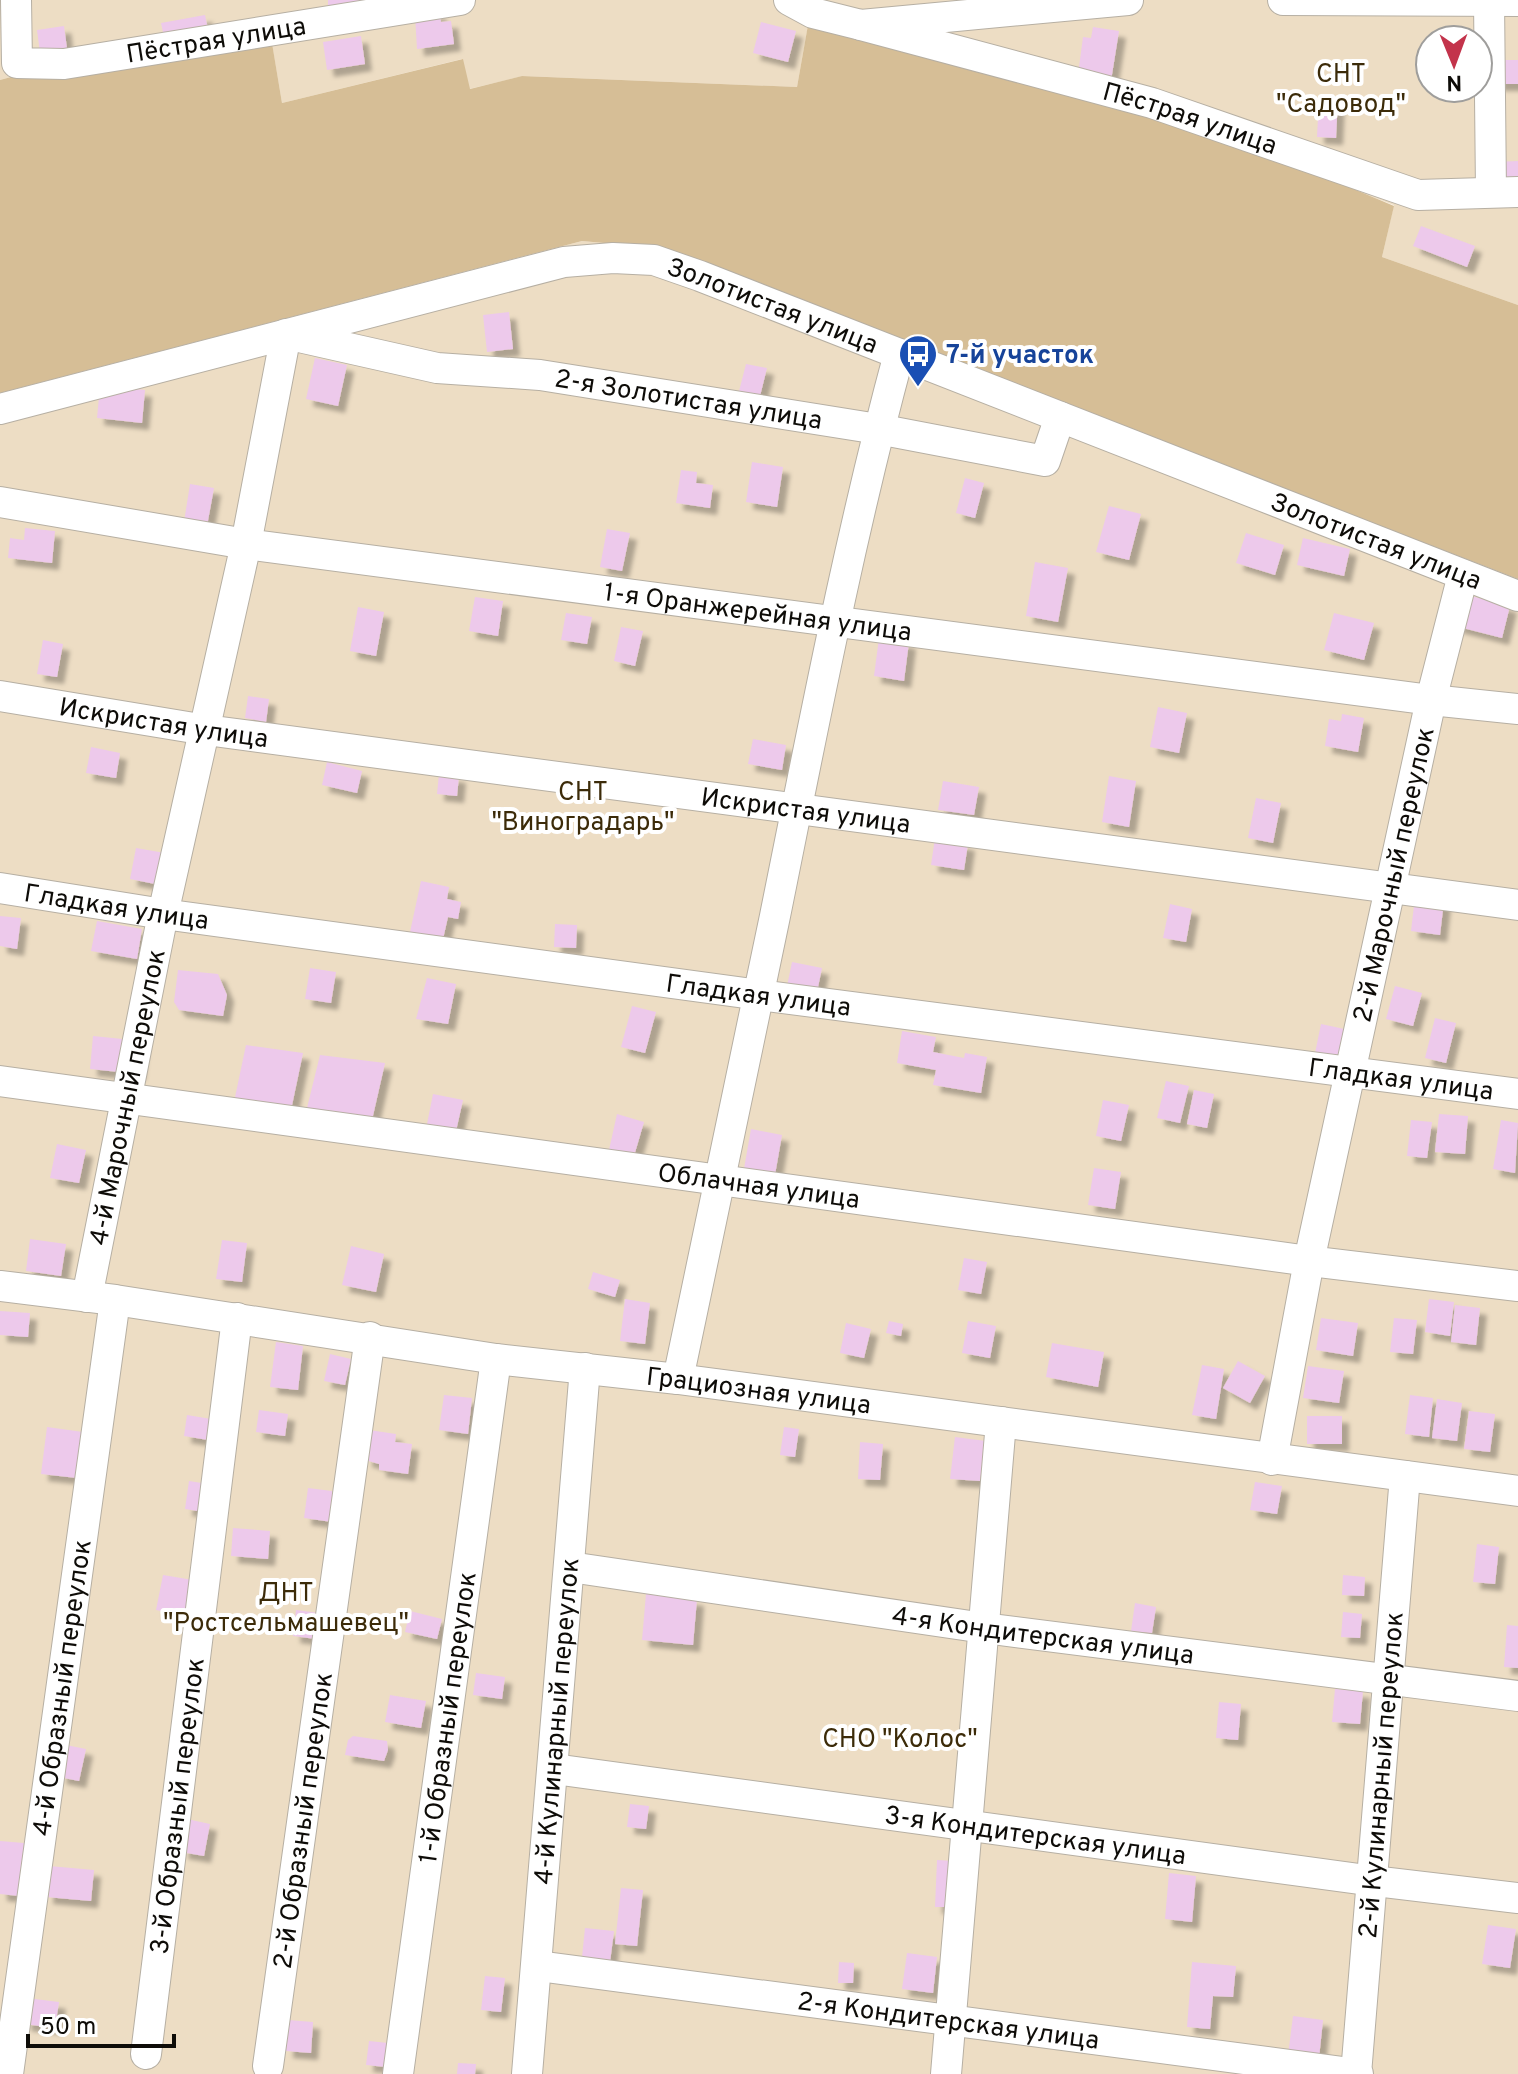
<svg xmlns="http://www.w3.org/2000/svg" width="1518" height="2074" font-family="Overpass,sans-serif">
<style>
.green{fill:#edddc4;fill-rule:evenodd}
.forest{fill:#d6be96}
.building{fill:#edc9eb;filter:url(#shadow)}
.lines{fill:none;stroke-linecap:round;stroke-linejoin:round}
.minor-casing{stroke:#b6afa3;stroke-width:32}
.minor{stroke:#fff;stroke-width:30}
.labels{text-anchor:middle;stroke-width:8;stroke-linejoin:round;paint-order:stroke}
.street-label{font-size:26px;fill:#0e0c08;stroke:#fff}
.park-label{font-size:26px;fill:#3c2b09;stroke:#fff}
.transit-label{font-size:26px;font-weight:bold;fill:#164399;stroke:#fff;text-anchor:start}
</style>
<defs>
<filter id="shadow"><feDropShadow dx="7" dy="7" stdDeviation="2" flood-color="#0004"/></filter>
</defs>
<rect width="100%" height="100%" fill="#faf2e6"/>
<g class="green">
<path d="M0,0H1518V305L1382,257L1394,205L1029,66L808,26L797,87L523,76L469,89L462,59L282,103L270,32L29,72L0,80ZM1430,40H1478V88H1430Z"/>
<path d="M582,241L637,246L731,276L1518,579V2074H0V393Z"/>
</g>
<path class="forest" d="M808,25L1029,66L1038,56L1394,206L1382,257L1518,305V579L731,276L637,246L582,241L0,393V80L29,72L270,31L282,103L463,59L470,89L522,76L797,87Z"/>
<g class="building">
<path d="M328,0H368L328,13Z"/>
<path d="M439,12L441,22L451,21L454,44L417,49L415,15Z"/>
<path d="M205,15L210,38L166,46L161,23Z"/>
<path d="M761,22L796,31L788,62L753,53Z"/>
<path d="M64,26L68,56L41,60L37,30Z"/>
<path d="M1093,27L1119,31L1110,87L1077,82L1083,37L1091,38Z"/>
<path d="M361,36L365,64L327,70L323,42Z"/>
<rect x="1496" y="60" width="22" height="24"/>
<path d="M1319,97L1338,98L1336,138L1317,137Z"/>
<path d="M1518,161V189H1494V162Z"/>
<path d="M1421,226L1475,246L1467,267L1413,246Z"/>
<path d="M509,312L513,349L487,352L483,315Z"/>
<path d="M315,358L347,365L338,406L306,399Z"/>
<path d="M746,364L767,368L758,404L737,399Z"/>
<path d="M100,386L145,390L142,423L97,418Z"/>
<path d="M752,462L783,467L777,507L746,502Z"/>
<path d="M681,470L697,472L696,483L713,485L710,508L676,503Z"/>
<path d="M965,478L984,483L975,518L956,513Z"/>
<path d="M190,484L214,488L207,526L184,522Z"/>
<path d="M1109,506L1141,514L1129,560L1096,552Z"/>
<path d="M25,528L55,531L52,563L8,558L10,538L24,540Z"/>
<path d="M607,529L630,533L622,571L600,567Z"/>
<path d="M1246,533L1284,545L1275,575L1236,563Z"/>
<path d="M1303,538L1350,549L1344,576L1297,565Z"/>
<path d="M1035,562L1068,568L1058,622L1026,616Z"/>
<path d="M1463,594L1510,606L1502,638L1455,626Z"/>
<path d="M475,597L503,601L498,636L469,631Z"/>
<path d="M358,607L384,612L376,656L350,651Z"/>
<path d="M566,613L592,617L587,644L561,640Z"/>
<path d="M1334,613L1374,623L1364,660L1324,650Z"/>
<path d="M621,627L643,631L635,666L614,661Z"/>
<path d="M879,638L909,642L904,681L874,676Z"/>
<path d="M43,640L63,644L57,677L37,674Z"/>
<path d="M248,696L269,699L266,722L245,718Z"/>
<path d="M1158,707L1187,713L1179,753L1150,747Z"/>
<path d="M1342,714L1364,718L1358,752L1325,746L1329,719L1341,721Z"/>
<path d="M753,739L786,745L782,770L748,764Z"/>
<path d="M91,747L120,753L116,778L86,773Z"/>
<path d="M327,762L362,771L357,793L322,785Z"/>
<path d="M439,774L459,776L457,796L437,794Z"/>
<path d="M1109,776L1136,781L1129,827L1102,822Z"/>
<path d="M943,781L979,787L974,815L938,810Z"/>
<path d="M1256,798L1281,803L1273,843L1248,838Z"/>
<path d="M935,838L968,844L964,870L931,865Z"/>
<path d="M136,848L171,854L165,886L130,879Z"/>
<path d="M421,881L449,887L447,899L461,902L458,919L448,917L443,939L410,932Z"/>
<path d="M1415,897L1444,901L1440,935L1411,931Z"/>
<path d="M1170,904L1192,909L1186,942L1163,938Z"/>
<path d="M0,916L21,918L17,949L0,946Z"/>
<path d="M97,921L142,929L137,959L91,951Z"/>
<path d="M555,924L577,925L576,948L554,947Z"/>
<path d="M792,962L822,968L817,992L787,986Z"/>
<path d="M310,968L336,972L331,1003L305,999Z"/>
<path d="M178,970L218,974L227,995L223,1016L179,1010L174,1002Z"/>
<path d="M427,978L456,984L448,1024L416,1019Z"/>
<path d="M1395,986L1422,993L1413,1026L1386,1019Z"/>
<path d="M632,1006L656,1012L645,1053L621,1047Z"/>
<path d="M1435,1018L1456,1023L1446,1063L1425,1058Z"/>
<path d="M1321,1024L1349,1030L1342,1064L1314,1058Z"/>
<path d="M902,1031L936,1037L933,1052L964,1058L965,1053L987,1057L981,1093L933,1085L936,1070L897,1063Z"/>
<path d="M93,1036L142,1041L138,1074L90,1069Z"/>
<path d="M246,1045L303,1053L291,1110L234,1102Z"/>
<path d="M320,1055L385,1063L372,1120L306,1112Z"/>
<path d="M1166,1081L1189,1086L1180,1123L1157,1118Z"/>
<path d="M1194,1090L1214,1094L1207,1128L1187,1124Z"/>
<path d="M433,1094L463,1100L454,1140L425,1134Z"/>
<path d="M1103,1100L1129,1105L1121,1141L1096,1136Z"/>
<path d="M617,1114L644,1122L634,1156L609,1150Z"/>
<path d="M1439,1114L1468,1116L1465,1154L1435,1152Z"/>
<path d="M1411,1120L1432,1122L1427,1158L1407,1156Z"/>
<path d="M1501,1120L1518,1123L1515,1173L1493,1169Z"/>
<path d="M751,1129L782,1135L773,1186L742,1180Z"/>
<path d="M57,1144L86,1150L79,1183L50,1178Z"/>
<path d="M1094,1168L1121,1172L1115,1209L1088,1205Z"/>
<path d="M30,1239L66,1244L61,1276L26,1271Z"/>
<path d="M222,1240L247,1243L242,1282L216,1279Z"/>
<path d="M351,1246L384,1254L376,1292L342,1285Z"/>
<path d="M964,1258L987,1262L981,1294L958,1290Z"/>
<path d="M593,1272L620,1280L615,1297L588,1289Z"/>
<path d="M625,1299L650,1303L645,1344L620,1341Z"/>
<path d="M1429,1299L1454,1302L1450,1336L1425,1332Z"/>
<path d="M1455,1305L1480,1308L1476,1345L1451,1342Z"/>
<path d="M0,1311L30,1313L28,1337L0,1335Z"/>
<path d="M1321,1318L1358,1323L1353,1356L1316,1350Z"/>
<path d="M1394,1318L1417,1320L1413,1354L1390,1352Z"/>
<path d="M889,1321L903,1324L901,1336L886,1333Z"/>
<path d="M968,1321L996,1326L990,1358L962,1353Z"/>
<path d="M846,1323L871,1329L864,1358L840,1353Z"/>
<path d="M276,1342L303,1346L298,1390L270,1387Z"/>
<path d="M1052,1343L1104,1352L1098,1387L1046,1377Z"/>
<path d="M330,1354L351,1359L345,1385L324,1381Z"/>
<path d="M1238,1361L1265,1376L1250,1403L1223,1388Z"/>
<path d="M1202,1365L1224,1369L1216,1419L1192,1415Z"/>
<path d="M1308,1366L1344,1371L1339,1403L1303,1398Z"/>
<path d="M444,1395L472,1398L468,1434L439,1430Z"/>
<path d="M1410,1395L1433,1398L1429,1437L1405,1434Z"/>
<path d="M1437,1399L1462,1403L1457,1441L1432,1438Z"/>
<path d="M259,1410L288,1414L285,1436L256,1432Z"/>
<path d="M1469,1411L1495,1414L1490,1452L1464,1449Z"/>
<path d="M187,1415L217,1420L214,1441L184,1436Z"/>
<rect x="1307" y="1416" width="35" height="28"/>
<path d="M47,1427L83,1432L77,1478L41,1474Z"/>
<path d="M784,1427L799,1429L795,1457L780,1455Z"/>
<path d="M369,1430L396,1434L395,1442L412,1444L408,1474L379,1470V1464L365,1460Z"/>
<path d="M955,1437L986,1441L980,1481L950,1479Z"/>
<path d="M860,1442L883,1444L880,1480L858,1479Z"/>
<path d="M189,1481L208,1484L204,1512L185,1509Z"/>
<path d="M1255,1482L1282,1486L1277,1514L1250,1510Z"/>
<path d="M308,1488L332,1491V1498L342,1499L339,1523L304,1518Z"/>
<path d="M233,1528L270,1531L268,1559L231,1556Z"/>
<path d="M1477,1544L1499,1547L1495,1584L1473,1582Z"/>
<path d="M163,1575L199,1581L192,1617L156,1610Z"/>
<path d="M1343,1575L1365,1577L1364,1596L1342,1595Z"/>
<path d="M646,1594L697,1599L693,1645L642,1640Z"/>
<path d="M1135,1603L1156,1607L1152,1633L1131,1631Z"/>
<path d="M296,1610L319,1613L316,1639L293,1636Z"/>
<path d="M410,1611L442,1619L437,1639L405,1632Z"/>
<path d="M1343,1612L1362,1614L1360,1638L1341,1637Z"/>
<path d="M1507,1625L1518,1626V1668L1504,1667Z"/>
<path d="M476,1673L505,1677L502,1699L473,1695Z"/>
<path d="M1335,1689L1363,1691L1360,1724L1332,1722Z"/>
<path d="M390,1695L426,1701L421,1728L385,1722Z"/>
<path d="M1219,1702L1241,1704L1238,1740L1216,1738Z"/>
<path d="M353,1736L387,1741L388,1750L384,1761L345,1755L348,1740Z"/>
<path d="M66,1745L86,1749L79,1781L59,1777Z"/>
<path d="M630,1804L649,1806L646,1829L627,1827Z"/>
<path d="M187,1819L210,1824L204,1856L181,1852Z"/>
<path d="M0,1841L24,1843L19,1896L0,1894Z"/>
<path d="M937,1860L954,1861L952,1907H935Z"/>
<path d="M49,1866L94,1870L91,1901L46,1897Z"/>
<path d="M1169,1873L1196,1876L1192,1922L1165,1919Z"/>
<path d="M621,1888L643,1890L637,1946L615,1944Z"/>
<path d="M1488,1925L1516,1929L1510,1968L1482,1964Z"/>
<path d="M585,1928L614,1931L609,1970L581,1967Z"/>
<path d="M907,1953L937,1957L933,1993L902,1989Z"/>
<path d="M839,1962L854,1963L853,1983H838Z"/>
<path d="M1192,1962L1236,1966L1233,1997L1213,1996L1210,2029L1187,2027Z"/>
<path d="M485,1976L505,1978L501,2012L481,2010Z"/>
<path d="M27,1998L59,2002L55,2028L24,2024Z"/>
<path d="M1293,2016L1323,2020L1319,2058L1288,2055Z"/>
<path d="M288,2020L313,2022L311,2053L286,2051Z"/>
<path d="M369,2041L388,2043L386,2067L366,2065Z"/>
<path d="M458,2063L476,2064L475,2074H457Z"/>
</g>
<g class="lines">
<defs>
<g id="minor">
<path id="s1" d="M16,0L17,63L64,64L460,0"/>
<path d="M789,0L813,13L861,25L1128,0"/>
<path d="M1283,0L1518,1"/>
<path d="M1489,0L1491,192"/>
<path id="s2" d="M861,25L1152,103L1418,195L1518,192"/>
<path id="s3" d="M0,409L564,262L613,258L654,260L700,276L1518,596"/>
<path id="s4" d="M0,502L246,544L1431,700L1518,709"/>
<path id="s5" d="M0,696L206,730L1518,905"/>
<path id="s6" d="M0,888L163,914L760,995L1518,1094"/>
<path id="s7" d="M0,1081L1309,1261L1518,1286"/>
<path id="s8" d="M0,1286L115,1300L496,1359L678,1379L1518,1491"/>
<path id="s9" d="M87,1297L163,914L246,544L286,334L437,368L540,375L878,429L1045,461L1060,417"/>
<path d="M678,1379C710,1225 744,1071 775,916C813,728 849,539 899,354"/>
<path id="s10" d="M1272,1460L1309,1261L1431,700L1463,575"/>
<path id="s11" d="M570,1567L984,1628L1518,1696"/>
<path id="s12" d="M554,1769L1374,1881L1518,1898"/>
<path id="s13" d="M538,1966L1358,2074"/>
<path id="s14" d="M146,2054L237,1318"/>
<path id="s15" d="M268,2066L370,1337"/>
<path id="s16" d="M8,2074L115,1300"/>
<path id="s17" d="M398,2074L496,1359"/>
<path id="s18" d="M527,2074L585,1368"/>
<path d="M946,2074L1001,1422"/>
<path id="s19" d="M1356,2074L1405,1476"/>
</g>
</defs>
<use href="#minor" class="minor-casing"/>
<use href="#minor" class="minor"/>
</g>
<defs>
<symbol id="bus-pin" viewBox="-11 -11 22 30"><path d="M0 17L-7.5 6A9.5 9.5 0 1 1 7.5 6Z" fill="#1a4fb4" stroke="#fff"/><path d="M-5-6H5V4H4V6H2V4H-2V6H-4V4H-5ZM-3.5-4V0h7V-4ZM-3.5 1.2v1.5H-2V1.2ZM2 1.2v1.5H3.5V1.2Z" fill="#fff"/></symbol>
</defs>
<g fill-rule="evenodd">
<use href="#bus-pin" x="896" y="332" width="44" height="60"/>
</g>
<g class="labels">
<g class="street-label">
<text dy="9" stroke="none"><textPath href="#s1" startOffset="264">Пёстрая улица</textPath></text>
<text dy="9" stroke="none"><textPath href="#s2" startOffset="342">Пёстрая улица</textPath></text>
<text dy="9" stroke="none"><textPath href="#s3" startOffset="800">Золотистая улица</textPath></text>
<text dy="9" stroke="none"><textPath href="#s9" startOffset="1392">2-я Золотистая улица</textPath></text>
<text dy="9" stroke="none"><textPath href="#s3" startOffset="1448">Золотистая улица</textPath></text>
<text dy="9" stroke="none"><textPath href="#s4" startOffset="766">1-я Оранжерейная улица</textPath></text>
<text dy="9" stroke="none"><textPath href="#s5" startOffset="166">Искристая улица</textPath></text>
<text dy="9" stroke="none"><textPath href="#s5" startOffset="814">Искристая улица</textPath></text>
<text dy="9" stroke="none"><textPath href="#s10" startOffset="598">2-й Марочный переулок</textPath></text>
<text dy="9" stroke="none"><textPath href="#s6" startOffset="118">Гладкая улица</textPath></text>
<text dy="9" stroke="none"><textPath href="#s6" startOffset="766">Гладкая улица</textPath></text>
<text dy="9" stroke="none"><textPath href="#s6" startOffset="1414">Гладкая улица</textPath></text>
<text dy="9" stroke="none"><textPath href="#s9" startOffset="204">4-й Марочный переулок</textPath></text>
<text dy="9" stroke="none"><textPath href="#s7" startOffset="766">Облачная улица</textPath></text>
<text dy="9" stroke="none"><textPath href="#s8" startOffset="766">Грациозная улица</textPath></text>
<text dy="9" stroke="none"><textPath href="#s11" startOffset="478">4-я Кондитерская улица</textPath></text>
<text dy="9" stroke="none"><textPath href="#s16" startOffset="390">4-й Образный переулок</textPath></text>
<text dy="9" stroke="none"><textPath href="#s17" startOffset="360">1-й Образный переулок</textPath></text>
<text dy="9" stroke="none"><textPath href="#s18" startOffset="354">4-й Кулинарный переулок</textPath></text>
<text dy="9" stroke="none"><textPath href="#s19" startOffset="300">2-й Кулинарный переулок</textPath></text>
<text dy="9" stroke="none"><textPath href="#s14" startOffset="250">3-й Образный переулок</textPath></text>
<text dy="9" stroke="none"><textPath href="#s15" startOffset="248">2-й Образный переулок</textPath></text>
<text dy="9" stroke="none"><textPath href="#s12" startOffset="486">3-я Кондитерская улица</textPath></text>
<text dy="9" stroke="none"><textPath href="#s13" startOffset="414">2-я Кондитерская улица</textPath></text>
</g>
<g class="park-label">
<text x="1341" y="82">СНТ<tspan x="1341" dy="30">"Садовод"</tspan></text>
<text x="583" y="800">СНТ<tspan x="583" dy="30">"Виноградарь"</tspan></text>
<text x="286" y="1601">ДНТ<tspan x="286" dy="30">"Ростсельмашевец"</tspan></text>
<text x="900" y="1747">СНО "Колос"</text>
</g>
<g class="transit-label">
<text x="946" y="363">7-й участок</text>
</g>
</g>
<g transform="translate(1454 64) rotate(179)"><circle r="38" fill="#ffffff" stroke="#9f9e9c" stroke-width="2"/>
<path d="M0-6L14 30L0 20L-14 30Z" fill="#c3334b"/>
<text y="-12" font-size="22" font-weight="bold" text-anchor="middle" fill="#0e0c08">N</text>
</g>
<path d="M28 2034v12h146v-12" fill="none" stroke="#0e0c08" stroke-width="4"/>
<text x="40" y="2034" font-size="24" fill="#0e0c08" stroke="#ffffff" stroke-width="6" paint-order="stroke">50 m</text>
</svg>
